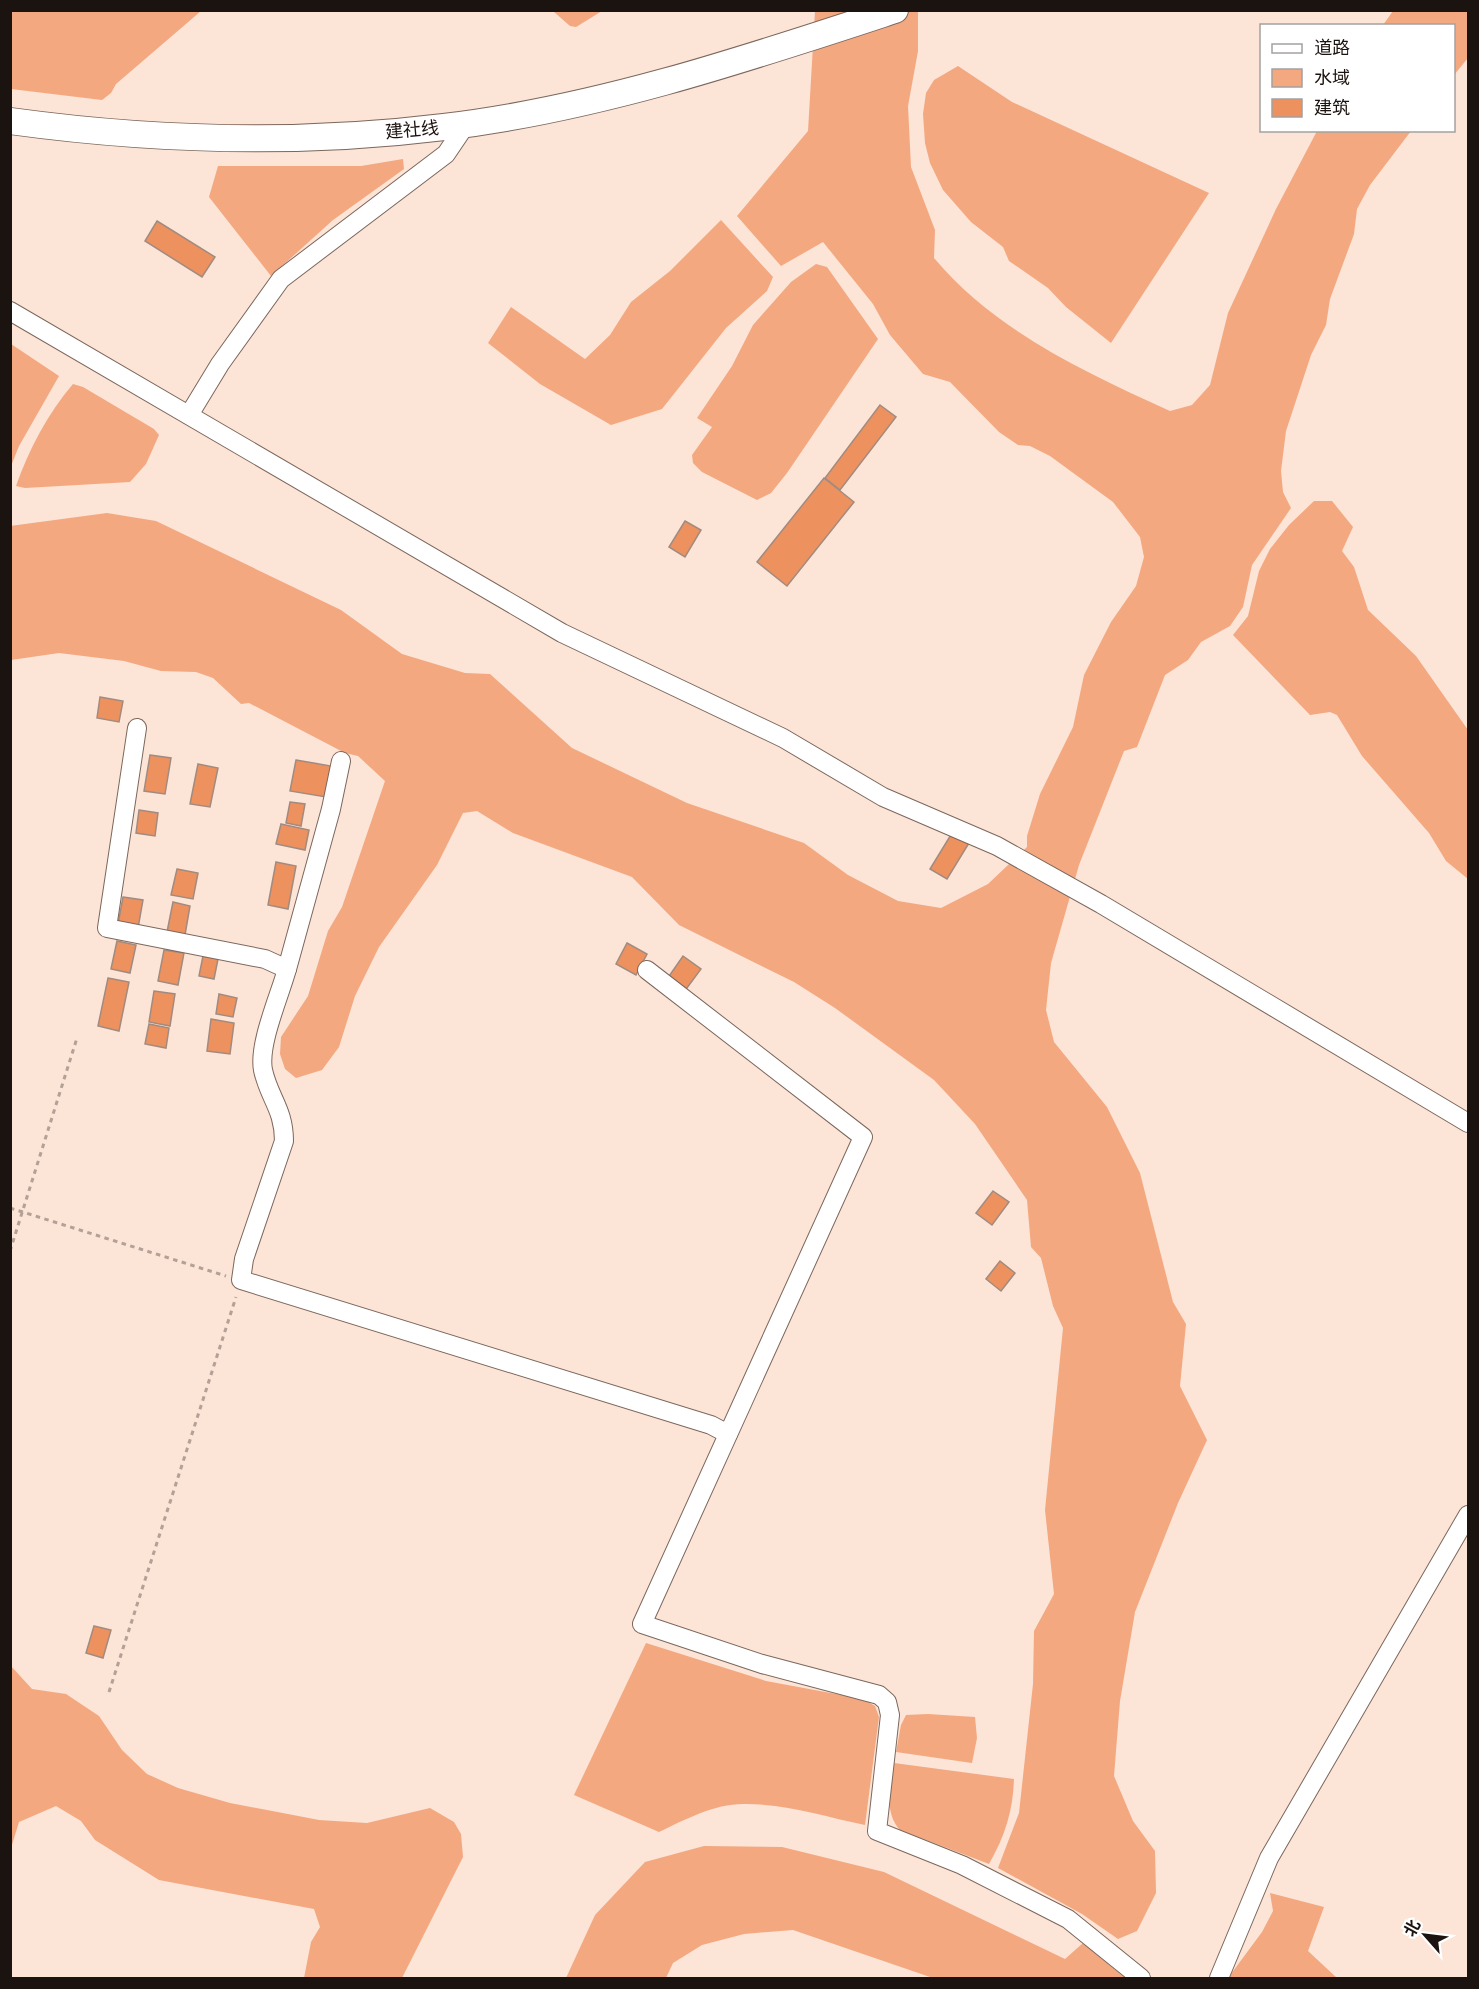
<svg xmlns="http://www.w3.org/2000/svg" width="1479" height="1989" font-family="'IBM Plex Sans','Noto Sans SC',sans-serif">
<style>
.water{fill:#f3a880}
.building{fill:#ed915e;stroke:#a18b80;stroke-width:1.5}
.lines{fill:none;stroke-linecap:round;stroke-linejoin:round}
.minor-casing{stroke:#7c675c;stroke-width:20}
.secondary-casing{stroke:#7c675c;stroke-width:28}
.path{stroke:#b3a096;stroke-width:3;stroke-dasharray:4.5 4.5;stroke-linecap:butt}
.minor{stroke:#fff;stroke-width:18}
.secondary{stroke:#fff;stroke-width:26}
.labels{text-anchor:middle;stroke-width:4.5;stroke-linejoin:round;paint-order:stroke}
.street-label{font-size:18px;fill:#1b130f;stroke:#fff}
</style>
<rect width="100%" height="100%" fill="#fce4d7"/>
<g class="water">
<path d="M11,10H201V11L116,84L111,93L102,100L11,89Z"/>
<path d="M553,11H602L576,27L570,26Z"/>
<path d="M815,11H918V51L908,106L911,167L935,230L934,258C995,331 1085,372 1170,411L1192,405L1210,385L1228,313L1276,209L1317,131H1411L1370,185L1357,209L1354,234L1330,299L1326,325L1311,355L1286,431L1281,471L1283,492L1291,508L1252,565L1243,607L1230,626L1201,642L1188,660L1165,675L1137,747L1124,751L1079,865L1051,963L1046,1010L1054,1042L1107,1107L1140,1173L1173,1302L1186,1324L1180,1386L1207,1440L1178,1503L1135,1612L1120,1701L1114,1776L1133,1821L1155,1851L1156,1893L1137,1931L1118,1939L1082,1914L998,1868L1019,1813L1033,1684L1034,1631L1054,1594L1045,1510L1063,1328L1053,1306L1041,1258L1031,1247L1027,1200L975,1124L934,1080L835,1008L794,982L679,925L632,877L513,833L477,811L463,813L437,865L379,947L355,996L339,1047L322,1070L296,1078L285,1069L280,1054L281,1037L308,996L328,931L342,907L385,781L358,756L345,753L249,703L241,704L213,678L196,672L161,671L124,661L59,653L11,660L10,526L107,513L156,521L341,610L402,654L465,673L490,674L572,748L687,803L804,843L848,875L898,901L941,908L988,884L1027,847V836L1040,794L1073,727L1084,675L1111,622L1136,586L1144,557L1140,537L1113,502L1050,456L1030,446L1018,445L999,432L950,382L923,374L890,335L873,304L823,242L781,266L737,216L808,131Z"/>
<path d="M1393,11H1468V58L1454,75V26L1383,25Z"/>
<path d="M958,66L1012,102L1209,193L1111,343L1066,307L1048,288L1009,261L1003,247L971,222L943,190L930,163L925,143L923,114L926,93L934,80Z"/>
<path d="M403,159L404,169L333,220L271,276L209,197L218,166H361Z"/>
<path d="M721,220L773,277L767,291L726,328L662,409L611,425L540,384L488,343L511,307L585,359L610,335L631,302L670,271Z"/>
<path d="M816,264L827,267L878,339L787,473L771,493L757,500L702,472L693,463L692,455L712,427L697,418L732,366L753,325L791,282Z"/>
<path d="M11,344L59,376L19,446L11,466Z"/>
<path d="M73,384L83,387L154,429L159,435L146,464L130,482L25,488L16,486C28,451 48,413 73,384Z"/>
<path d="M1314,501H1332L1353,527L1342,551L1354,567L1368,610L1416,656L1468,730V879L1446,861L1429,833L1362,756L1337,715L1330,712L1310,715L1233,635L1248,616L1259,571L1270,549L1289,525Z"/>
<path d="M646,1643L766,1681L863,1699L875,1706L879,1717L865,1825C827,1817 786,1804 746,1804C716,1803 686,1819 659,1832L574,1795Z"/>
<path d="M11,1666L32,1689L66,1694L99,1716L122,1750L147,1774L178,1788L230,1803L319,1820L367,1823L430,1808L454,1822L461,1834L463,1857L402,1978H304L311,1942L320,1927L314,1909L159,1880L95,1840L81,1821L56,1806L19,1822L11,1848Z"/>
<path d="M928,1714L975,1717L977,1738L972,1763L896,1752L901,1725L906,1715Z"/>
<path d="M894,1763L1014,1779C1013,1811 1005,1836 989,1864L900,1830C883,1811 891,1786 894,1763Z"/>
<path d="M704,1846L782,1847L884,1872L1065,1959L1083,1943L1125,1978H933L793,1930L744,1934L702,1945L673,1963L666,1978H566L595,1915L645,1862Z"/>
<path d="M1270,1893L1324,1907L1308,1951L1337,1978H1228L1262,1932L1273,1911Z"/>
</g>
<g class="building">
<path d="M157,221L215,257L202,277L145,241Z"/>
<path d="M880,405L896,417L840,490L825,478Z"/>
<path d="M824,478L854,502L787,586L757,562Z"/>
<path d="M685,521L701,530L685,557L669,547Z"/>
<path d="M100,697L123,701L119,722L97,718Z"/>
<path d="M150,755L171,758L165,794L144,791Z"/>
<path d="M296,760L331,766L326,797L290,791Z"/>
<path d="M198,764L218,768L210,807L190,804Z"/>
<path d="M290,802L305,804L301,826L286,823Z"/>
<path d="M139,810L158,813L155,836L136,833Z"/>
<path d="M281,824L309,830L305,850L276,844Z"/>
<path d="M952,833L969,843L947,879L930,869Z"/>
<path d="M276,862L296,866L288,909L268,905Z"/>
<path d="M177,869L198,873L193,899L171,895Z"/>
<path d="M123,897L143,900L138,928L118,924Z"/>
<path d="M173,902L190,906L185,935L167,932Z"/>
<path d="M117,941L136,945L130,973L111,969Z"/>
<path d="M627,943L647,954L636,975L616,964Z"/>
<path d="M164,950L184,953L178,985L158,981Z"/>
<path d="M203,956L218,959L214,979L199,976Z"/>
<path d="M683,956L701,969L684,992L667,979Z"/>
<path d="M108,978L129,982L119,1031L98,1026Z"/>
<path d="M154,991L175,994L170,1026L149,1022Z"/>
<path d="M219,994L237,998L233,1017L216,1014Z"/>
<path d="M211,1019L234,1023L230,1054L207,1051Z"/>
<path d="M149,1024L169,1028L166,1048L145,1044Z"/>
<path d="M993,1191L1009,1202L992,1225L976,1213Z"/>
<path d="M1000,1261L1015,1273L1001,1291L986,1279Z"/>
<path d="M94,1626L111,1630L103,1658L86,1653Z"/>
</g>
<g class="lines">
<defs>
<g id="minor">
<path d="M10,311L562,633L783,738L883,797L997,846L1101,904L1468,1123"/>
<path d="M189,415L220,364L281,279L446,154L467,123"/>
<path d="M137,728L107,928L265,959L287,969C280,995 258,1044 263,1070C269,1098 284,1109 284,1141L244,1259L241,1280L711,1425L728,1434"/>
<path d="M287,969L331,809L341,761"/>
<path d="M647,970L863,1137L642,1624L762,1664L879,1695L887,1702L890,1715L877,1831L962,1865L1068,1919L1141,1978"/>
<path d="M1219,1978L1269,1858L1468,1515"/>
</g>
<path id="secondary" d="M10,121C156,141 298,145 444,127C597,109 749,58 895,10"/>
</defs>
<use href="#minor" class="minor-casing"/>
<use href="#secondary" class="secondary-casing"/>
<g class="path">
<path d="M10,1208L226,1276"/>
<path d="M10,1251L77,1038"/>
<path d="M109,1692L236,1297"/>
</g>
<use href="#minor" class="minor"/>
<use href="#secondary" class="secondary"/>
</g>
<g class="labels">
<g class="street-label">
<text transform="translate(412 130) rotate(-5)" y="6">建社线</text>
</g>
</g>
<rect width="1479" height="1989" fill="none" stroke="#1b130f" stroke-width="24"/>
<rect x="1260" y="24" width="195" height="108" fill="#ffffff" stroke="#a4a19f" stroke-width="1.5"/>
<rect x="1272" y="44" width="30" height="9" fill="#ffffff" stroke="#a4a19f" stroke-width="1.5"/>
<text x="1314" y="54" font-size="18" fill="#1b130f">道路</text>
<rect x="1272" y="69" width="30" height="18" fill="#f3a880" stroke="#a4a19f" stroke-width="1.5"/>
<text x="1314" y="84" font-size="18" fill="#1b130f">水域</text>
<rect x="1272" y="99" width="30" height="18" fill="#ed915e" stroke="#a4a19f" stroke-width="1.5"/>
<text x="1314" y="114" font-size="18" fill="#1b130f">建筑</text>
<g transform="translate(1425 1935) rotate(298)" stroke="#ffffff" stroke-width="4.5" paint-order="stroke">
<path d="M0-4.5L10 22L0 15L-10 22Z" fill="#1b130f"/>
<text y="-9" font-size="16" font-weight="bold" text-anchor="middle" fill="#1b130f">北</text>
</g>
</svg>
